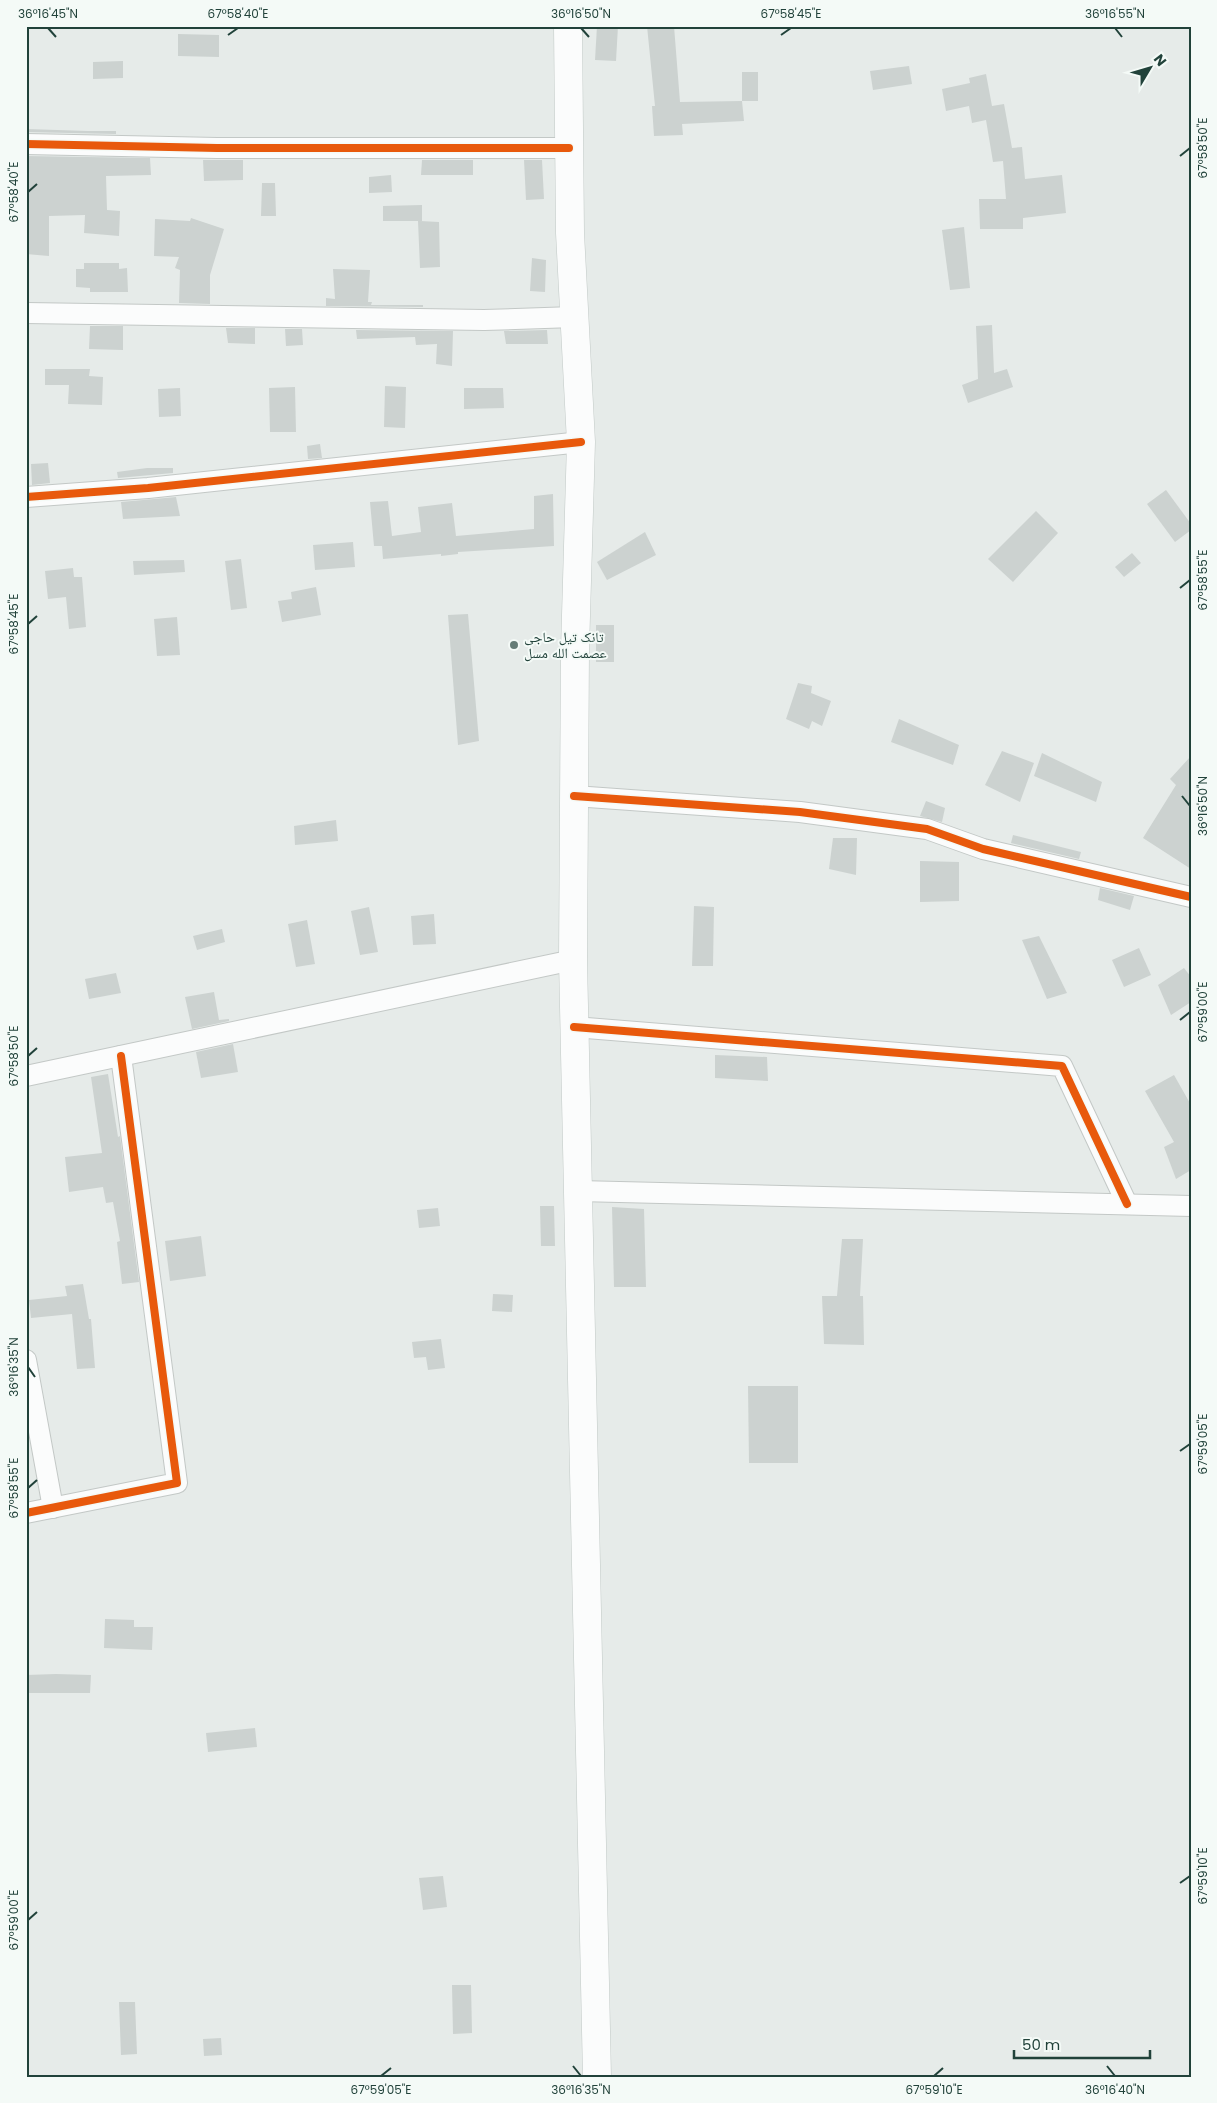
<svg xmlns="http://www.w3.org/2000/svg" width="1217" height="2103" font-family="Poppins,'Noto Naskh Arabic',sans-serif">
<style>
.building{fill:#ccd2d0}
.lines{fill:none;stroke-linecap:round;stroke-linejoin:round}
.minor-casing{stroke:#c3c8c6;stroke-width:22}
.secondary-casing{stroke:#c1c9c6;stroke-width:29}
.minor{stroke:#fbfcfc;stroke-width:20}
.secondary{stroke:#fbfcfc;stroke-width:28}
.cycleway-casing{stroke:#f4faf7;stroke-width:11}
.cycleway{stroke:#e8590c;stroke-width:8}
.ticks{fill:none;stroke:#21423a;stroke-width:2}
.poi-dot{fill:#667d77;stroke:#f4faf7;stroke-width:2}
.labels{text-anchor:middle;stroke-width:4;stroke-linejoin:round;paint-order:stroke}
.poi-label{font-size:14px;fill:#21423a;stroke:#f4faf7;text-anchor:start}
.neatline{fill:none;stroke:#21423a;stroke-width:2}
.ticks-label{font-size:12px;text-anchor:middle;fill:#21423a}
</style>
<rect width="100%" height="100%" fill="#e6ebe9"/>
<g class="building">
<path d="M597,26H618L616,61L595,60Z"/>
<path d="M647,26H674L680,102L742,101L744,121L682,124L683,135L654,136L652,106H655Z"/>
<path d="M178,34L219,35V57L178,56Z"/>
<path d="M123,61V78L93,79V62Z"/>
<path d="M909,66L912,84L873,90L870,71Z"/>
<rect x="742" y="72" width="16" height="29"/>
<path d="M986,74L992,106L1004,104L1012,148L1022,147L1025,179L1062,175L1066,213L1023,218V229H980L979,199H1006L1003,161L993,162L986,120L972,123L969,106L946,111L942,89L970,83L969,78Z"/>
<path d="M26,129L88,131H116V134L26,132Z"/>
<path d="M26,156L150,158L151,175L106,176L107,210L120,211L119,236L84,233L85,215L49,216V256L26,254Z"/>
<path d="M203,160H243V180L204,181Z"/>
<path d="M422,160H473V175H421Z"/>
<path d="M524,160H542L544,199L526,200Z"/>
<path d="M391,175L392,192L369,193V177Z"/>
<path d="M262,183H275L276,216H261Z"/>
<path d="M422,205V221H420L439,222L440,267L420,268L418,221H383V206Z"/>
<path d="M191,218L224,229L210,275V304L179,303L180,270L175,268L179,257L154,256L155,219L190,221Z"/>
<path d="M964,227L970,288L950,290L942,230Z"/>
<path d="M532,258L546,260L545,292L530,291Z"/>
<path d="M84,263H119V269L127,268L128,292H90V288L76,287V269H84Z"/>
<path d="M333,269L370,270L368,302H372L371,305H423V307L326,306V298L335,299Z"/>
<path d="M992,325L994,373L1007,369L1013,387L968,403L962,385L978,379L976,326Z"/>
<path d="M90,326H123V350L89,349Z"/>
<path d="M226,328H255V344L228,343Z"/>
<path d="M285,329H302L303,345L286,346Z"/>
<path d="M356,330L453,331L452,366L436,364L437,344L416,345L415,337L357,339Z"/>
<path d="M547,330L548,344H506L504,331Z"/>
<path d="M45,369H90L89,376L103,377L102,405L68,404L69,385H45Z"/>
<path d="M385,386L406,387L405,428L384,427Z"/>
<path d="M295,387L296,432H270L269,388Z"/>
<path d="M180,388L181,416L159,417L158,389Z"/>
<path d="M464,388H503L504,408L464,409Z"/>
<path d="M320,444L322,458L308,459L307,446Z"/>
<path d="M48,463L50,483L32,485L31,464Z"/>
<path d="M147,468H173V473L118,478L117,472Z"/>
<path d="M1166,490L1191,524V530L1175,542L1147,504Z"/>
<path d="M553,494L554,546L458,552V554L441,556V554L383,559L382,546H374L370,502L388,501L392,536L421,532L418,507L452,503L456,536L534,529V496Z"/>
<path d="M176,497L180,516L123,519L121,502Z"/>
<path d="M1036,511L1058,533L1013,582L988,559Z"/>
<path d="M645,532L656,555L607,580L597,562Z"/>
<path d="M353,542L355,567L315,570L313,545Z"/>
<path d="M1132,553L1141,563L1124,577L1115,567Z"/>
<path d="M241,559L247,608L231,610L225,561Z"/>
<path d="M184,560L185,572L134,575L133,561Z"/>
<path d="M73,568L74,577H82L86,627L69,629L66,597L48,599L45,571Z"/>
<path d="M316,587L321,615L282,622L278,601L292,599L291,592Z"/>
<path d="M468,614L479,741L458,745L448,615Z"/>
<path d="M177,617L180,655L157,656L154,619Z"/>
<rect x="596" y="625" width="18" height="37"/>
<path d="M798,683L812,686L811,693L831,701L822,726L812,721L809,729L786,719Z"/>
<path d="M899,719L959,745L953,765L891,742Z"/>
<path d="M1002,751L1034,763L1020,802L985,785Z"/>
<path d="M1042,753L1102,782L1096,802L1034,776Z"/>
<path d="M1191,756V869L1143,838L1176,785L1170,779Z"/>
<path d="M926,801L945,808L942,822L920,816Z"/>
<path d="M336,820L338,841L295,845L294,826Z"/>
<path d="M1013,835L1081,852L1079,859L1011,843Z"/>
<path d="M833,838H857L856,875L829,869Z"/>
<path d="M920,861L959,862V901L920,902Z"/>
<path d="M1100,888L1134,896L1130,910L1098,900Z"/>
<path d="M694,906L714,907L713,966H692Z"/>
<path d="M369,907L378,952L360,955L351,911Z"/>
<path d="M434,914L436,944L413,945L411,916Z"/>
<path d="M307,920L315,964L296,967L288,924Z"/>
<path d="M222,929L225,942L197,950L193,936Z"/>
<path d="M1039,936L1067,993L1047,999L1022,940Z"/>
<path d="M1139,948L1151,975L1124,987L1112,960Z"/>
<path d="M1184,968L1191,977V1002L1171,1015L1158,985Z"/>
<path d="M116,973L121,993L89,999L85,979Z"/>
<path d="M214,992L219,1020L229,1019V1021L192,1029L185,997Z"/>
<path d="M233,1044L238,1072L201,1078L196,1052Z"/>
<path d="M715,1055L767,1057L768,1081L715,1078Z"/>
<path d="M108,1074L118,1137L120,1136L139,1282L122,1284L117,1242L120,1241L113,1202L106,1203L103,1187L69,1192L65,1157L102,1153L91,1077Z"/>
<path d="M1174,1075L1191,1105V1170L1176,1179L1164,1147L1174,1142L1145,1091Z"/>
<path d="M540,1206H554L555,1246H541Z"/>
<path d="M612,1207L644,1209L646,1287H614Z"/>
<path d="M438,1208L440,1226L419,1228L417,1210Z"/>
<path d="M201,1236L206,1276L170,1281L165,1241Z"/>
<path d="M842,1239H863L860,1296H863L864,1345L824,1344L822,1296H837Z"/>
<path d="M83,1284L89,1319H91L95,1368L77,1369L72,1314L31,1318L29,1300L67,1296L65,1286Z"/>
<path d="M493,1294L513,1295L512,1312L492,1311Z"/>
<path d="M441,1339L445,1368L428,1370L426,1357L414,1358L412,1342Z"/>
<path d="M748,1386H798V1463H749Z"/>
<path d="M105,1619L134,1620V1627H153L152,1650L104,1648Z"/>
<path d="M56,1674L91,1675L90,1693H26V1675Z"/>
<path d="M255,1728L257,1747L208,1752L206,1733Z"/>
<path d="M443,1876L447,1907L423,1910L419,1878Z"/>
<path d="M452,1985H471L472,2033L453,2034Z"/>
<path d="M119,2002H135L137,2054L121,2055Z"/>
<path d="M221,2038L222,2055L204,2056L203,2039Z"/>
</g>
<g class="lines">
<defs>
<g id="minor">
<path d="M26,144L217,148H569"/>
<path d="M26,313L484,320L574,317"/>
<path d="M26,497L148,488L581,442"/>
<path d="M574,796L800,812L927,829L983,849L1191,897"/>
<path d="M574,1027L1062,1066L1127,1204"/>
<path d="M26,1076L573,960"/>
<path d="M578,1191L1191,1206"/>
<path d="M26,1360L53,1508"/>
<path d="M26,1513L177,1483L121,1056"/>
</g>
<path id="secondary" d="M568,26L570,233L581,442L575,650L573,960L597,2077"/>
</defs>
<use href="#minor" class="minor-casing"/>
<use href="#secondary" class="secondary-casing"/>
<use href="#minor" class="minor"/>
<use href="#secondary" class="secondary"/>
<defs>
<g id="cycleway">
<path d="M26,144L217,148H569"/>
<path d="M26,497L148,488L581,442"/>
<path d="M574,796L800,812L927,829L983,849L1191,897"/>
<path d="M574,1027L1062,1066L1127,1204"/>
<path d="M26,1513L177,1483L121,1056"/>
</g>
</defs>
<use href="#cycleway" class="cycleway-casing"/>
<use href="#cycleway" class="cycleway"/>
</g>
<path class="ticks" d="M48,28L56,37M581,28L589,37M1115,28L1122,37M228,35L238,28M781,35L791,28M1180,156L1190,148M28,192L37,184M1180,588L1190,580M28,624L37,616M1182,796L1190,806M1180,1020L1190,1012M28,1056L37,1048M28,1367L35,1377M1180,1451L1190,1444M28,1488L37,1480M1180,1883L1190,1876M28,1920L37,1912M573,2066L581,2076M1107,2066L1115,2076M381,2076L391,2068M934,2076L943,2068"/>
<circle class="poi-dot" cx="514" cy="645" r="5"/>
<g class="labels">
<g class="poi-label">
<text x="524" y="642">تانک تیل حاجی<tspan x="524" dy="16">عصمت الله مسل</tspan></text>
</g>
</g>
<rect width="1217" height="2103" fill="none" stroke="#f4faf7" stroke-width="55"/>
<g transform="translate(1150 68) rotate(52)" stroke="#f4faf7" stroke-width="4" paint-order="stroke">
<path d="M0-4L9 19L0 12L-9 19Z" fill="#21423a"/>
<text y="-8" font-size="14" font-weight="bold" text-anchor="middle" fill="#21423a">N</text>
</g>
<path d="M1014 2050v8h136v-8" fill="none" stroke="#21423a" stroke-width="2.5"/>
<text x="1022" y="2050" font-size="15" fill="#21423a" stroke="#f4faf7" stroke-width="4" paint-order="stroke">50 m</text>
<rect x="28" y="28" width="1162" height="2048" class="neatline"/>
<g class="ticks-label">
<text x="48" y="18">36°16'45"N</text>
<text x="238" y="18">67°58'40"E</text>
<text x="581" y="18">36°16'50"N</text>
<text x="791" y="18">67°58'45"E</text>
<text x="1115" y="18">36°16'55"N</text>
<text transform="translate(1203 148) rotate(-90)" y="4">67°58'50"E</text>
<text transform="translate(14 192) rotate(-90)" y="4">67°58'40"E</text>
<text transform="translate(1203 580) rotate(-90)" y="4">67°58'55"E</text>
<text transform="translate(14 624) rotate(-90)" y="4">67°58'45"E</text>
<text transform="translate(1203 806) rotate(-90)" y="4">36°16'50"N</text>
<text transform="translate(1203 1012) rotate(-90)" y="4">67°59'00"E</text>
<text transform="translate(14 1056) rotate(-90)" y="4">67°58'50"E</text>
<text transform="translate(14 1367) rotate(-90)" y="4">36°16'35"N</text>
<text transform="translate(1203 1444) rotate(-90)" y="4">67°59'05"E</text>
<text transform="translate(14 1488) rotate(-90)" y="4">67°58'55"E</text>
<text transform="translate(1203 1876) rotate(-90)" y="4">67°59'10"E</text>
<text transform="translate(14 1920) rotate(-90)" y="4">67°59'00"E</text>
<text x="381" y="2094">67°59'05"E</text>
<text x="581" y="2094">36°16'35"N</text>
<text x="934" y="2094">67°59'10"E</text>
<text x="1115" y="2094">36°16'40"N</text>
</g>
</svg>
